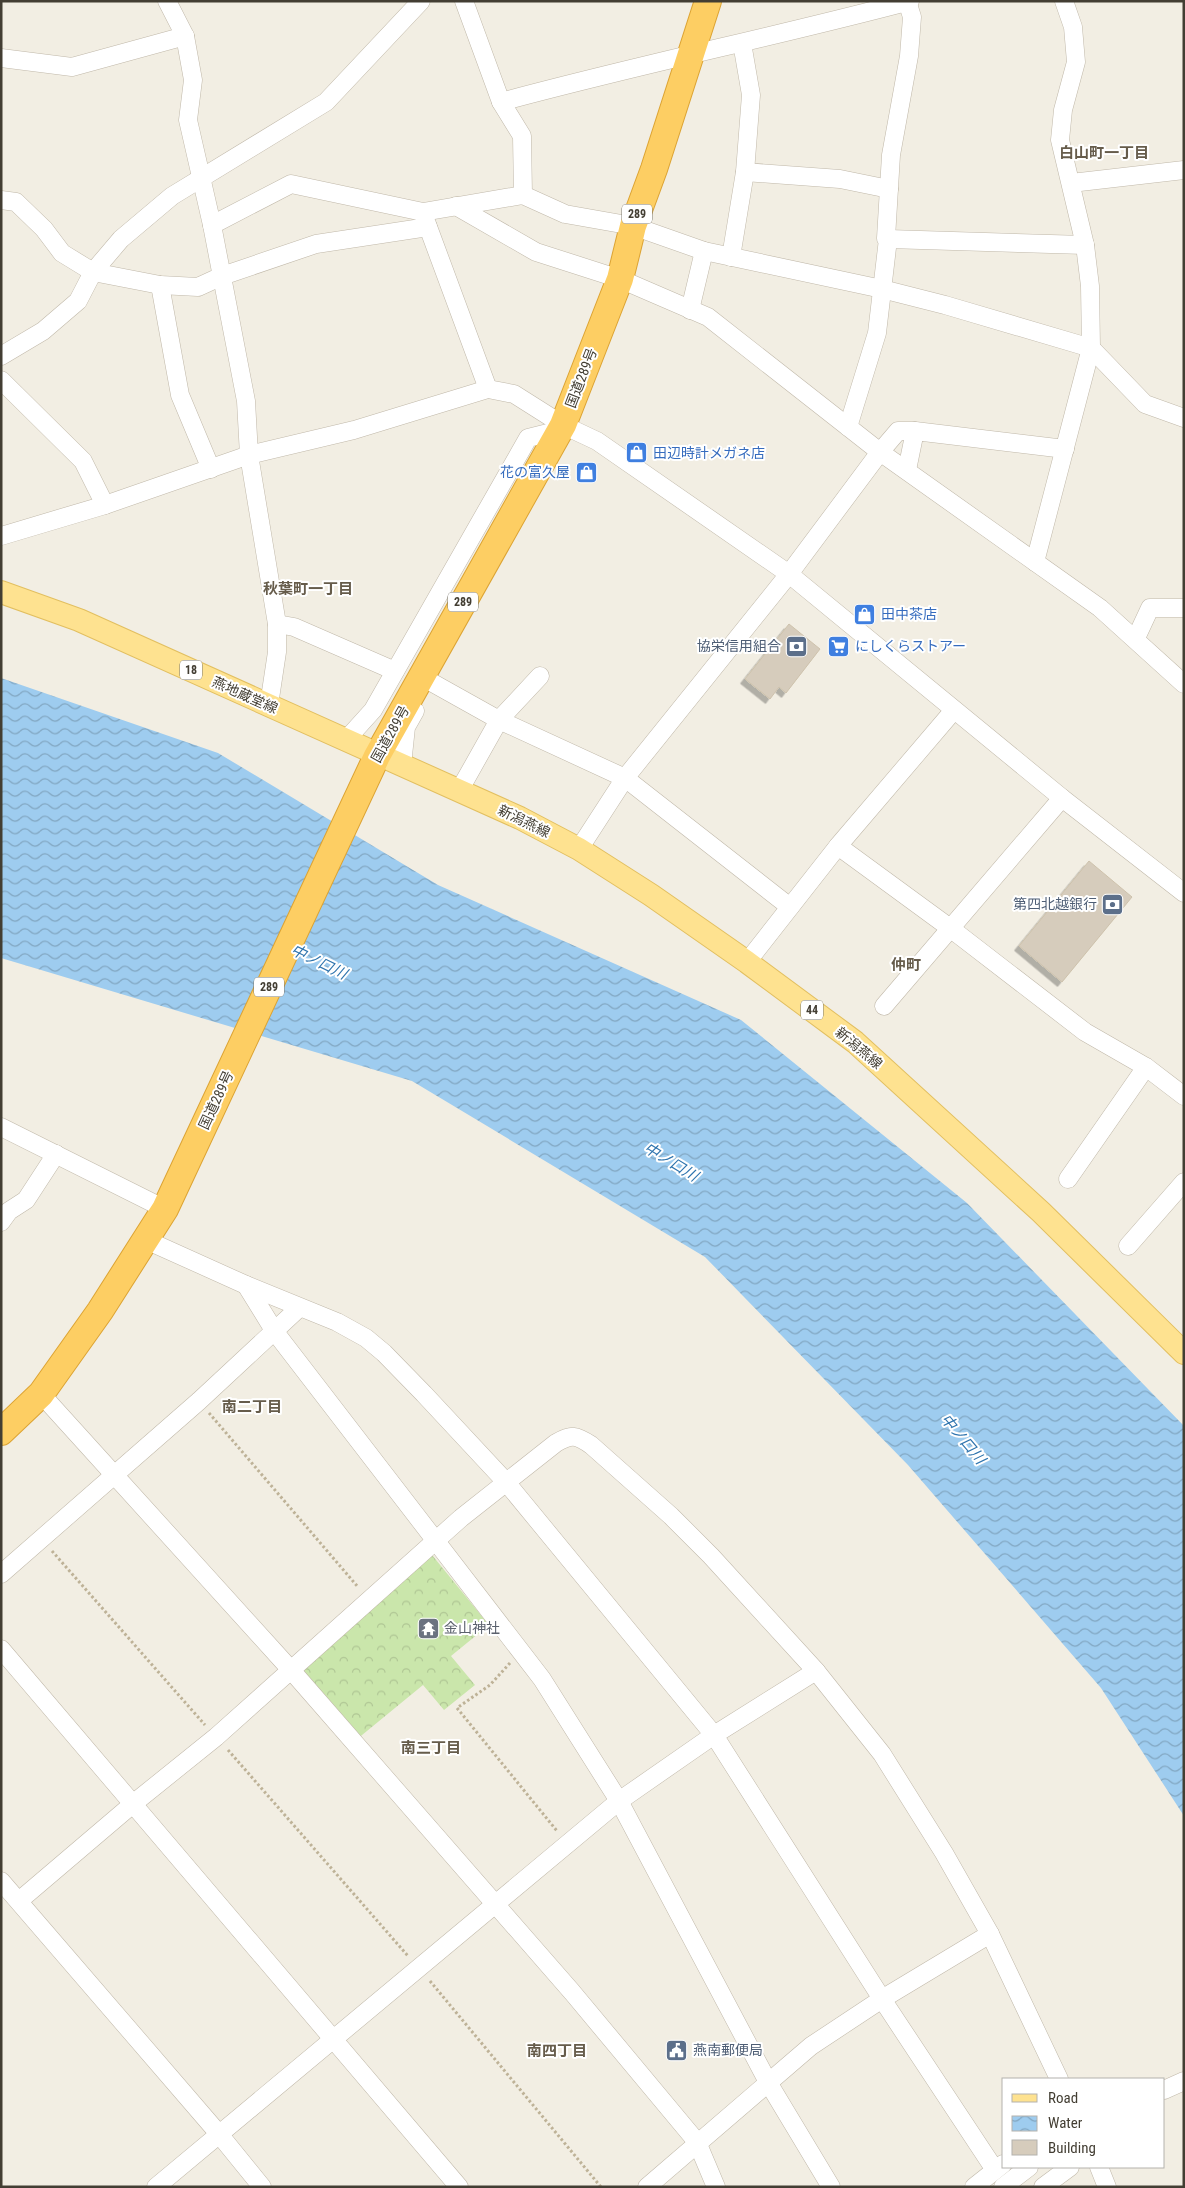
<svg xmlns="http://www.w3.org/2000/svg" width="1185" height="2188" font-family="'Roboto Condensed','Noto Sans JP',sans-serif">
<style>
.forest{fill:url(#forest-crowns)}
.water{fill:url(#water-waves)}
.building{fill:#d6ccbc;stroke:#cec2ac;filter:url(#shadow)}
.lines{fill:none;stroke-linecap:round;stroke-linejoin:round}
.minor-casing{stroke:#c0b8a9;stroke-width:19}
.major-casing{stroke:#e2bf60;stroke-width:24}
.highway-casing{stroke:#dca333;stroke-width:28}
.path{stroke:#beb297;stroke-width:3;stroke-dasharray:2.5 2.5;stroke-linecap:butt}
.minor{stroke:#fff;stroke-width:18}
.major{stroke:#fee290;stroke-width:22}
.highway{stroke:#fdce63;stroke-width:26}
.labels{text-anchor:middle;stroke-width:4;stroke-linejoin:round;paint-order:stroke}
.shield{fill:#fff;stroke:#7b7870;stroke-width:1}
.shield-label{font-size:12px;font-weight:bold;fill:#433e33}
.street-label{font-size:14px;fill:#433e33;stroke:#fff}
.shop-label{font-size:14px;fill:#366cbe;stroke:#fff;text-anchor:start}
.service-label{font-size:14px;fill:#4e5e75;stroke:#fff;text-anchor:end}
.worship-label{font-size:14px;fill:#5b616d;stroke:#fff;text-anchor:start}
.neighbourhood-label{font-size:15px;font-weight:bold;fill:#665c4b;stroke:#fff}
.water-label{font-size:15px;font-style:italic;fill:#2e74ae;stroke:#fff}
</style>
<defs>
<pattern id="forest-crowns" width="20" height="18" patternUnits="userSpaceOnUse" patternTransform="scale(1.25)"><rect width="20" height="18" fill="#cae6ab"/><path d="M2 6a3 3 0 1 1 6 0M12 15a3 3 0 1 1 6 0" fill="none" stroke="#afc694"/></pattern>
<pattern id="water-waves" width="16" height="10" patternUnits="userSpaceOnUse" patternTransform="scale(1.25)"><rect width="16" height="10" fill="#9eccef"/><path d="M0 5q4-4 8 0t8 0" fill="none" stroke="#82a7c2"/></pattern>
<filter id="shadow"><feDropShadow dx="-4.5" dy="4.5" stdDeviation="0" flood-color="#0004"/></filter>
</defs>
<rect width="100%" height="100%" fill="#f2eee3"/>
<path class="forest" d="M432,1555L489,1625L451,1656L475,1685L444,1710L423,1685L356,1740L298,1670Z"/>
<path class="water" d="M1,678L218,753L438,885L741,1020L967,1203L1184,1426V1816L1101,1688L908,1465L705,1257L412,1081L1,958Z"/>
<g class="building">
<path d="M789,624L820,649L786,693L779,687L770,699L745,679Z"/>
<path d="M1089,861L1132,897L1062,982L1019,946Z"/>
</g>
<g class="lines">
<defs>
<g id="minor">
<path d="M167,1L185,36L193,80L188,120L212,225L246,401L249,455L277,624V652L269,705"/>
<path d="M464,1L501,102L522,136L523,195"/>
<path d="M1,58L72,67L185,36"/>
<path d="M501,102C637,65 774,37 910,1"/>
<path d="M745,172L840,179L889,189"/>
<path d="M1071,183L1184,170"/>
<path d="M1,200L16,202L44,229L62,253L93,272L160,285L198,287L222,276L316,244L428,227"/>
<path d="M456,206L536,252L620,279L708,317L880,452L1100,608L1184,684"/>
<path d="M424,216L488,389"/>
<path d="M212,225L291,184L423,212L523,195L565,214L633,226L704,251L882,289L945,305L1091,348L1145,404L1184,418"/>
<path d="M888,239L1085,245"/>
<path d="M731,257L745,172L751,95L742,43"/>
<path d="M160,285L180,395L211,469"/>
<path d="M690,310L704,251"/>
<path d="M1,356L43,331L78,301L93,272L121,239L172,196L326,102L421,1"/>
<path d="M1,380L83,461L105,505"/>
<path d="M848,427L877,333L888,239L886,238L891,155L909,56L912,17L907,1"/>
<path d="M907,470L915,431L1065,449"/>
<path d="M1,536L105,505L249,455L354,430L488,389L514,394L563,425L597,441L789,574L1062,798L1184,893"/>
<path d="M1035,562L1091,348L1090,286L1085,245L1060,140L1063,110L1076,62L1073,27L1064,1"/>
<path d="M277,624L294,627L395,671"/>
<path d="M1136,638L1150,608H1184"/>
<path d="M431,682L499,720L625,778L790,907"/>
<path d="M345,741L373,710L528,438L560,430V435"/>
<path d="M402,765L406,727L415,711"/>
<path d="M459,791L499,720L540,676"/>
<path d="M838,846L950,928L1085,1032L1146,1067L1184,1096"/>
<path d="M579,849L625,778L789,574L880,452L898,431H915"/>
<path d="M747,962L838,846L954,710"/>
<path d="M884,1006L1062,798"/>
<path d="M1,1127L165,1209"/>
<path d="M1068,1179L1146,1067"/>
<path d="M1,1222L9,1211L26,1200L56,1154"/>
<path d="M146,1240L246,1285L275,1332L542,1679L619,1801L769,2084L831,2187"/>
<path d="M1128,1246L1184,1182"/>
<path d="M246,1285L337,1322L366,1338L384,1353L424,1394L506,1482L714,1735L882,1999L995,2170"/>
<path d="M41,1394L291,1670L572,1992L697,2142L716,2187"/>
<path d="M1,1574L199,1401L299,1308"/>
<path d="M1,1649L459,2187"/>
<path d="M1,1881L219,2134L262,2187"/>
<path d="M20,1900L134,1803L216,1737L461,1518L556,1443C572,1434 576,1435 591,1445L671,1516L711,1556L816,1671L882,1754L944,1853L990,1934L1059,2079"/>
<path d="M1164,2090L1184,2081"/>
<path d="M1099,2167L1107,2187"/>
<path d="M156,2187L619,1801L714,1735L816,1671"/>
<path d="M647,2187L811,2046L882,1999L990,1934"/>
<path d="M974,2187L1003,2164"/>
<path d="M1003,2187L1029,2167"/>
<path d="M1043,2187L1070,2167"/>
</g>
<path id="major" d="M1,592L79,620L520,818L579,849L651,895L747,962L855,1042L1041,1212L1184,1353"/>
<path id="highway" d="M1,1432L41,1394L100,1311L165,1209L377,756L563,425L620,279L633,226L654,169L708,1"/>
</defs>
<use href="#minor" class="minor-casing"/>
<use href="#major" class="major-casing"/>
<use href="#highway" class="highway-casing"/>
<g class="path">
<path d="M209,1413L358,1587"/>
<path d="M52,1551L205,1725"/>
<path d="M510,1663L490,1685L457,1708L557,1831"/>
<path d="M228,1750L408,1956"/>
<path d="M430,1981L601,2187"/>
</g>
<use href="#minor" class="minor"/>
<use href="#major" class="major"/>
<use href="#highway" class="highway"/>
</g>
<defs>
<symbol id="shop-square" viewBox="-11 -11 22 22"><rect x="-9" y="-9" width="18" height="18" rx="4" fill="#3f7fe0" stroke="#fff"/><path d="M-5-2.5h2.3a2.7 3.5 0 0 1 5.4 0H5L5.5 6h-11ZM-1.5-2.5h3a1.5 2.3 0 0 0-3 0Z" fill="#fff"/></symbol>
<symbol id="bank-square" viewBox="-11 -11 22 22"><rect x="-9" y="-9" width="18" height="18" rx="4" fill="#5c6f8a" stroke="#fff"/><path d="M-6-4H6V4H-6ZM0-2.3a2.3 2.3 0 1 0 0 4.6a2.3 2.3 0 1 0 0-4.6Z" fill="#fff"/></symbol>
<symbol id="supermarket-square" viewBox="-11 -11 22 22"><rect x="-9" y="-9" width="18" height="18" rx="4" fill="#3f7fe0" stroke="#fff"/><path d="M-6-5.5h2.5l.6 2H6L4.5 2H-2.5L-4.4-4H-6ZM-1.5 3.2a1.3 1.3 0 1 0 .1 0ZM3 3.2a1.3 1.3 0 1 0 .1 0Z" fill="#fff"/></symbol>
<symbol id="temple-square" viewBox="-11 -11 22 22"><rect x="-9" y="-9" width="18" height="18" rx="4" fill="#6b7280" stroke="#fff"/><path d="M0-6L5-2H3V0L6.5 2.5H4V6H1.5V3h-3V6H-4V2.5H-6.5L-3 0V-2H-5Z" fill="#fff"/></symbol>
<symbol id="civic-square" viewBox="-11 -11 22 22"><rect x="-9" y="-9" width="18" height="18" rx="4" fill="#5c6f8a" stroke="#fff"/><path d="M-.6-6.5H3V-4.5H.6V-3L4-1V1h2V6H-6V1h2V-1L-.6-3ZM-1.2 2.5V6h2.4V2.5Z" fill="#fff"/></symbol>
</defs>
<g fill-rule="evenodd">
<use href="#shop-square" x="624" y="440" width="25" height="25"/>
<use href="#shop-square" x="574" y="460" width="25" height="25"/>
<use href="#shop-square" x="852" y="602" width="25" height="25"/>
<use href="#bank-square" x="784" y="634" width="25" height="25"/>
<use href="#supermarket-square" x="826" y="634" width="25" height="25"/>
<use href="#bank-square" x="1100" y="892" width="25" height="25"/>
<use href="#temple-square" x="416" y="1616" width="25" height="25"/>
<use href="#civic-square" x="664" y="2038" width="25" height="25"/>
</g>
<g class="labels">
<g class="shield">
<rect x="622" y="204.5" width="30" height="19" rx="4"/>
<rect x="448" y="592.5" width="30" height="19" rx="4"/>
<rect x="180" y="660.5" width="22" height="19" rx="4"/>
<rect x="254" y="977.5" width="30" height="19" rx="4"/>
<rect x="801" y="1000.5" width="22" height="19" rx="4"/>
</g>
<g class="shield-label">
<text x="637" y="218">289</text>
<text x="463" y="606">289</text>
<text x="191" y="674">18</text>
<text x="269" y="991">289</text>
<text x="812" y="1014">44</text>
</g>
<g class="street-label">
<text transform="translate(581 378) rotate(-69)" y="5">国道289号</text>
<text transform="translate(245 695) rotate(24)" y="5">燕地蔵堂線</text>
<text transform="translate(390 734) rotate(-61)" y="5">国道289号</text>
<text transform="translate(524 821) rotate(26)" y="5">新潟燕線</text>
<text transform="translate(859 1048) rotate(40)" y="5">新潟燕線</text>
<text transform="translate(216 1100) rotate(-65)" y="5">国道289号</text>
</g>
<g class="shop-label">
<text x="653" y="458">田辺時計メガネ店</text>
<text x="570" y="477" text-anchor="end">花の富久屋</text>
<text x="881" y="619">田中茶店</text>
<text x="855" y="651">にしくらストアー</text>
</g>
<g class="service-label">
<text x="781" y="651">協栄信用組合</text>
<text x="1097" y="909">第四北越銀行</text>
<text x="693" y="2055" text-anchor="start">燕南郵便局</text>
</g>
<g class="worship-label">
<text x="444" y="1633">金山神社</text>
</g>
<g class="neighbourhood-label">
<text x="1104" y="158">白山町一丁目</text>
<text x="308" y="594">秋葉町一丁目</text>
<text x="906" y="970">仲町</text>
<text x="252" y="1412">南二丁目</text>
<text x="431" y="1753">南三丁目</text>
<text x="557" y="2056">南四丁目</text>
</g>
<g class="water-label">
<text transform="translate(319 962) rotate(26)" y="5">中ノ口川</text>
<text transform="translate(671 1162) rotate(31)" y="5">中ノ口川</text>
<text transform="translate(963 1439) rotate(50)" y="5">中ノ口川</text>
</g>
</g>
<rect width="1185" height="2188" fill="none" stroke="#433e33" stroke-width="5"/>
<rect x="1002" y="2078" width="162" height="90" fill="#ffffff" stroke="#b4b2ad"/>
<rect x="1012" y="2094" width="25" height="8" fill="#fee290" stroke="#b4b2ad"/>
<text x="1048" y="2103" font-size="15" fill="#433e33">Road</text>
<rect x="1012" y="2116" width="25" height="15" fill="url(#water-waves)" stroke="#b4b2ad"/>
<text x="1048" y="2128" font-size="15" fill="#433e33">Water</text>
<rect x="1012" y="2140" width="25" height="15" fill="#d6ccbc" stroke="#b4b2ad"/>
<text x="1048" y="2153" font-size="15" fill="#433e33">Building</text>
</svg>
